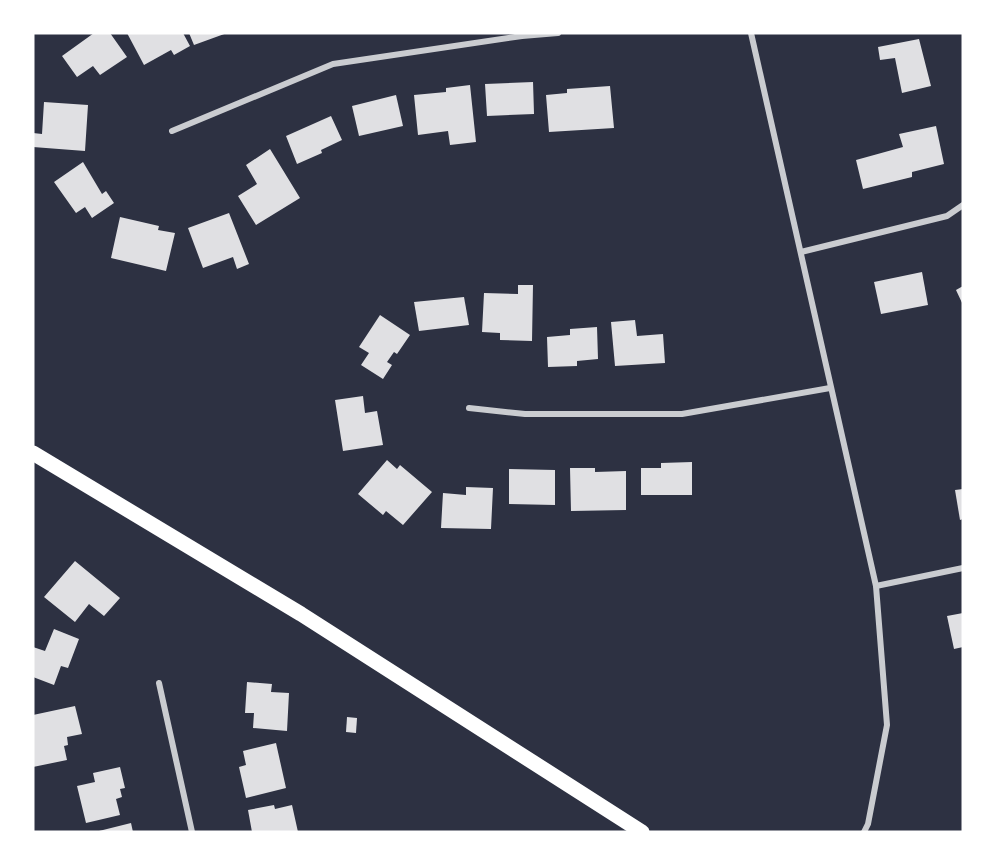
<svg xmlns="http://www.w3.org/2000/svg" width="996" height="865" font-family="'Source Sans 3',sans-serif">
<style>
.building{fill:#e0e0e3}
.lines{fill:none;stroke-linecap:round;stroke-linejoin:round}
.minor{stroke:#caccd0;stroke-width:6}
.primary{stroke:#fff;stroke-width:15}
</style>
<rect width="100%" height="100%" fill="#2d3142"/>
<g class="building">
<path d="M94,33H110L127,57L100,75L93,66L77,77L62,56Z"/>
<path d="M127,33H183L190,46L174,55L171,50L144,65Z"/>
<path d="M189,33H227L194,45Z"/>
<path d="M919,39L931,86L902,93L895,58L880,60L878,47Z"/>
<path d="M533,82L534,114L487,116L485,84Z"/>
<path d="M470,85L476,142L450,145L448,131L418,135L414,95L446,92V88Z"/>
<path d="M610,86L614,128L549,132L546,95L567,93V89Z"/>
<path d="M396,95L403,126L359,136L352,106Z"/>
<path d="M44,102L88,105L85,151L33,147V133L42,134Z"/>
<path d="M331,116L342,140L321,150L322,153L297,164L286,136Z"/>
<path d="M936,126L944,164L912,172V177L863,189L856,160L903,147L899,134Z"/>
<path d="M270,149L300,198L256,225L238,196L257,184L246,165Z"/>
<path d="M83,162L102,194L106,191L114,203L92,218L85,207L76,213L54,182Z"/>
<path d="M229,213L249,264L237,269L233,257L203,268L188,228Z"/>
<path d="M120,217L159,226L158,230L175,233L166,271L111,258Z"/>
<path d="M922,272L928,305L881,314L874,282Z"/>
<path d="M518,285H533L532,341L500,340V333L482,332L484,293L518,294Z"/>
<path d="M963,286V305L956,290Z"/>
<path d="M464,297L469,325L419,331L414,302Z"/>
<path d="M380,315L410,335L397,354L394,352L387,362L392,365L383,379L361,365L369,353L359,347Z"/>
<path d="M635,320L637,336L663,334L665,363L615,366L611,322Z"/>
<path d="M597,327L598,359L577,361V366L548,367L547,337L570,335V329Z"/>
<path d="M363,396L365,413L377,411L383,445L343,451L335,400Z"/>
<path d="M387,460L397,469L400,465L432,492L403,525L386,511L383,515L358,494Z"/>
<path d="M692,462V495H641V468H661V463Z"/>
<path d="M570,468H595V472L626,471V510L571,511Z"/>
<path d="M509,469L555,470V505L509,504Z"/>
<path d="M466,487L493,488L491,529L441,528L443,493L466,495Z"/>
<path d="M963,489V519L960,520L955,490Z"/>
<path d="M75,561L120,598L104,616L89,604L75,622L44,597Z"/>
<path d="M963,613V647L954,649L947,616Z"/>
<path d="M54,629L79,639L68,668L61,666L54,685L33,677V647L45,651Z"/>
<path d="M247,682L272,684L271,692L289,693L287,731L253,728L254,713H245Z"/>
<path d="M75,706L82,734L67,737L68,745L64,746L67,760L33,767V715Z"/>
<path d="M347,717L357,718L356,733L346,732Z"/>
<path d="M276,743L286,788L246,798L239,767L246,765L243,751Z"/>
<path d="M120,767L125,788L120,789L122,797L116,799L120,815L86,823L77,786L95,782L93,773Z"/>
<path d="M274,805L275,809L292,805L298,832H252L248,810Z"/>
<path d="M131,823L133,832H99V831Z"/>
</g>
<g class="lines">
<g class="minor">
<path d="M751,33L876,586L887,725L868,824L864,832"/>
<path d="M172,131L333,64L522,36L558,33"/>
<path d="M801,252L947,216L963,205"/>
<path d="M469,408L525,414H682L830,388"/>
<path d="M876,586L963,568"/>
<path d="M159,683L192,832"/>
</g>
<path class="primary" d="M33,453L301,614L642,832"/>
</g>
<rect width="996" height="865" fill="none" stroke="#ffffff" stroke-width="69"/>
</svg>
